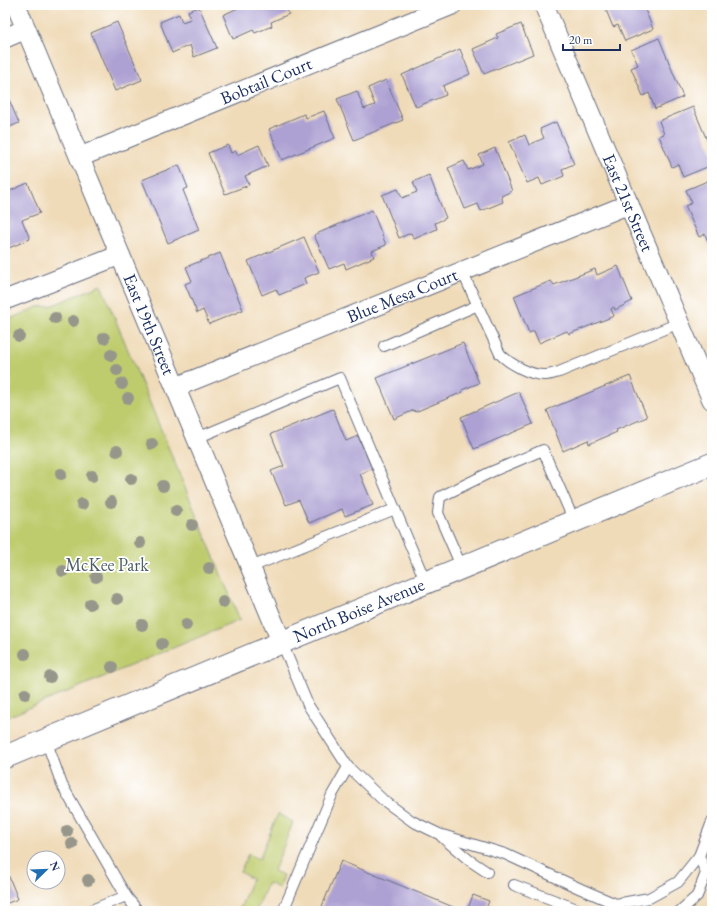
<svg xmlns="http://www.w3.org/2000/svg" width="717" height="916" font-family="'EB Garamond',serif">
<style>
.green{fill:#bfcc6e;stroke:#6d7e66}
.building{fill:#ada1d3}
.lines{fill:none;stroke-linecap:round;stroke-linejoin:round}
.lane-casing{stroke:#666b7e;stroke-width:12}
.street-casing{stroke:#666b7e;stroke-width:21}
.secondary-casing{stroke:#666b7e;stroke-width:24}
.lane{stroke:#fff;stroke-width:10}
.street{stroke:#fff;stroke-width:19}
.secondary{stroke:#fff;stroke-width:22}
.tree{fill:#96968a}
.labels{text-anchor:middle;stroke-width:3.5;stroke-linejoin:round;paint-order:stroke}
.street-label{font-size:18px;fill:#1b2f5e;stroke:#fff}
.park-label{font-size:18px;fill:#4c5e63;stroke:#fff}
</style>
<rect width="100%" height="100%" fill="#fff"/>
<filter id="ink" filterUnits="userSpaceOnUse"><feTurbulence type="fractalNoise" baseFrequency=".025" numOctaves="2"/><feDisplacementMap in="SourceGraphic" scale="8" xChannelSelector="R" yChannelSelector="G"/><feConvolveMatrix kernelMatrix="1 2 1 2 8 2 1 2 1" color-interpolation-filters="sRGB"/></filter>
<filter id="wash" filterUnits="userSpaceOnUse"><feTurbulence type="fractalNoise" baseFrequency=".012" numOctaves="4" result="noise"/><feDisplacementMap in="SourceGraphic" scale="16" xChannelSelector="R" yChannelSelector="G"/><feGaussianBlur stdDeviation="0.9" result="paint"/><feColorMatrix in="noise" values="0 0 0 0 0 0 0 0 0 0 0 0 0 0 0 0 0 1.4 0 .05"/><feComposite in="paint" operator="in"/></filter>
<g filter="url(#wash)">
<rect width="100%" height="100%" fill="#f0dbb9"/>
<g class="green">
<path d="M101,285L240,620L5,718V321L38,307L51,306Z"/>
<path d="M278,814L293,822L274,871L283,875L279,888L268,883L256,911H239L252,879L240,872L248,854L259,859Z"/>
</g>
<g id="blocks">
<g class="building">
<path d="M242,5H285L289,14L271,22L272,26L255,33L253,30L233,39L223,15L242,6Z"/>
<path d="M604,5H643L653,29L625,41L618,25L613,27Z"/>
<path d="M199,7L217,48L194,57L190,45L172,53L160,22L179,14L182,22L191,19L188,11Z"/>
<path d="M117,22L142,80L115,91L91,33Z"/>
<path d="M521,24L533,54L484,74L473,49L498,38L496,34Z"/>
<path d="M659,38L683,97L655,109L649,93L643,96L631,68L638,65L631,50Z"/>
<path d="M460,49L470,74L443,86L446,95L416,107L402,75Z"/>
<path d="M386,80L403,120L354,140L337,99L357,91L364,109L375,105L368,88Z"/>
<path d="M7,95L19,123L5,129V96Z"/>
<path d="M693,107L712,152V165L683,177L678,164L672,167L659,136L664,134L659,121Z"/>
<path d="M324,111L335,138L282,160L269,129L304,114L306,118Z"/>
<path d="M556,122L574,164L562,169L564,176L542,185L539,178L527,183L509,142L525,135L529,145L544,138L540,129Z"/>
<path d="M228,145L231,153L236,151L237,155L259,145L268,166L245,176L249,185L225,194L208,153Z"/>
<path d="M495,148L512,191L501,196L503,202L481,211L478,204L465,209L448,168L464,161L468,170L483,164L479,155Z"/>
<path d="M179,165L188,188L183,190L199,230L168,243L142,180Z"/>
<path d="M429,175L446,218L435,223L437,229L414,239L411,233L399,238L382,195L398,189L402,198L417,192L413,182Z"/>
<path d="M712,179V247H710L705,234L699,237L685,206L692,203L686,190Z"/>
<path d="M28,183L40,213L22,220L30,239L9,248L5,238V193Z"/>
<path d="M372,210L386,245L372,251L374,257L346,269L344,263L329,269L314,235Z"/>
<path d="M304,237L319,272L304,278L306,284L279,295L276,289L262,295L248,261Z"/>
<path d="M220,253L243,310L209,324L203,310L197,313L185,284L192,281L186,267Z"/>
<path d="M618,266L632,301L615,310L614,307L611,309L614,316L569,334L567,331L539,343L534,331L529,333L514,296L551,281L554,285L595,269L597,275Z"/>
<path d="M463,343L479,383L462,390L463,392L415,412L414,410L394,419L377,378Z"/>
<path d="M630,376L647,417L616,430L617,432L589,444L588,440L563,451L547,410Z"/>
<path d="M519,392L533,424L474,449L461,417Z"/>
<path d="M333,409L346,441L358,436L372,469L360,474L373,505L345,516L342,509L309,523L299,500L286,505L271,471L284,466L271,434Z"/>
<path d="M341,861L441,902L463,911H320Z"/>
<path d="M5,867L18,899L5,904Z"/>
<path d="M473,895L489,901L485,911H467Z"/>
</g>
</g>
</g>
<g filter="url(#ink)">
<use href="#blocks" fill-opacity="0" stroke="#666b7e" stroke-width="1"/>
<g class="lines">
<defs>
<g id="lane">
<path d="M462,271L500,354C510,364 531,376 546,375C550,375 555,373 559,372L679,323"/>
<path d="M384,346L478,305"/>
<path d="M197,438L340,378L426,583"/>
<path d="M251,567L395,509"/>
<path d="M462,568L438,513L440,497L491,472L543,450L574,521"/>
<path d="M282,643L308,705L348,767L383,800L412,821L439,834L505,854L581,889L616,904L649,898L678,882L699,856L712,822"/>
<path d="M46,740L62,785L126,896L138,911"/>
<path d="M442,837L469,860L487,872"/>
<path d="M514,885L582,911"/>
<path d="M89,911L126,896"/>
<path d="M283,911L332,795L348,767"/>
<path d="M680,911L697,896L706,873L699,856"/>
</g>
<g id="street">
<path id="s1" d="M16,5L282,643"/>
<path id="s2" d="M544,5L712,400"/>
<path d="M5,38L26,29"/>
<path id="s3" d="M80,157L452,5"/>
<path d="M5,300L120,255"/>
<path id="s4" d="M176,387L629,204"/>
</g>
<g id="secondary">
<path id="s5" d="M5,757L712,464"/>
</g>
</defs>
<use href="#lane" class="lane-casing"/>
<use href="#street" class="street-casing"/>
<use href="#secondary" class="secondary-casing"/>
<use href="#lane" class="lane"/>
<use href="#street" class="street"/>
<use href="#secondary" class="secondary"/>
</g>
<g class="tree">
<circle cx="55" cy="318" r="6"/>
<circle cx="73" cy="321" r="6"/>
<circle cx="19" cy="336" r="6"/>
<circle cx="104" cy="338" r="6"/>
<circle cx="111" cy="355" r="6"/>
<circle cx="117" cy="370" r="6"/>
<circle cx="122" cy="384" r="6"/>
<circle cx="128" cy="398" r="6"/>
<circle cx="152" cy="444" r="6"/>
<circle cx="117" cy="451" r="6"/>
<circle cx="61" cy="474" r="6"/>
<circle cx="92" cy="476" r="6"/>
<circle cx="131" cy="479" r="6"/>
<circle cx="163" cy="486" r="6"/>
<circle cx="111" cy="502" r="6"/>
<circle cx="82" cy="504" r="6"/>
<circle cx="176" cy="511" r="6"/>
<circle cx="192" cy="525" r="6"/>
<circle cx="140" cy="543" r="6"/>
<circle cx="209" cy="568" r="6"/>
<circle cx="63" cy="571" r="6"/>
<circle cx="96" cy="577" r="6"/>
<circle cx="117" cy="599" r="6"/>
<circle cx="223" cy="602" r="6"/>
<circle cx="90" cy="604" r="6"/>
<circle cx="142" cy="625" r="6"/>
<circle cx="186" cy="625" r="6"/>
<circle cx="162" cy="644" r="6"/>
<circle cx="25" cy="654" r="6"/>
<circle cx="112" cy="667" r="6"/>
<circle cx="50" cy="677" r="6"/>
<circle cx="25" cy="694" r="6"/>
<circle cx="67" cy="831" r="6"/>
<circle cx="72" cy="844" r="6"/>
<circle cx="88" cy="880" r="6"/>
</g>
</g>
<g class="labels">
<g class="street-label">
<text dy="6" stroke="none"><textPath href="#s3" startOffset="201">Bobtail Court</textPath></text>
<text dy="6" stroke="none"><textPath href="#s2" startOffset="215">East 21st Street</textPath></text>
<text dy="6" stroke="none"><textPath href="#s4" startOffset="244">Blue Mesa Court</textPath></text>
<text dy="6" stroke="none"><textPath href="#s1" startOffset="346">East 19th Street</textPath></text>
<text dy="6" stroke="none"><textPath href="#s5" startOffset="383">North Boise Avenue</textPath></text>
</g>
<g class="park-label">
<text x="107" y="571">McKee Park</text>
</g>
</g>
<rect width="717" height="916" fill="none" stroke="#fff" stroke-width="20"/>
<g transform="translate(46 870) rotate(67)"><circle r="19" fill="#ffffff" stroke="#a4acbf"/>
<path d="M0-3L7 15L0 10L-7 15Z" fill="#1f6fb2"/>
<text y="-6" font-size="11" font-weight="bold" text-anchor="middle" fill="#1b2f5e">N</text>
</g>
<path d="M563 44v6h57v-6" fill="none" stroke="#1b2f5e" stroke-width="2"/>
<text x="569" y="44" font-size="12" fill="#1b2f5e" stroke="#ffffff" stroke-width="3" paint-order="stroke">20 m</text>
</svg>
